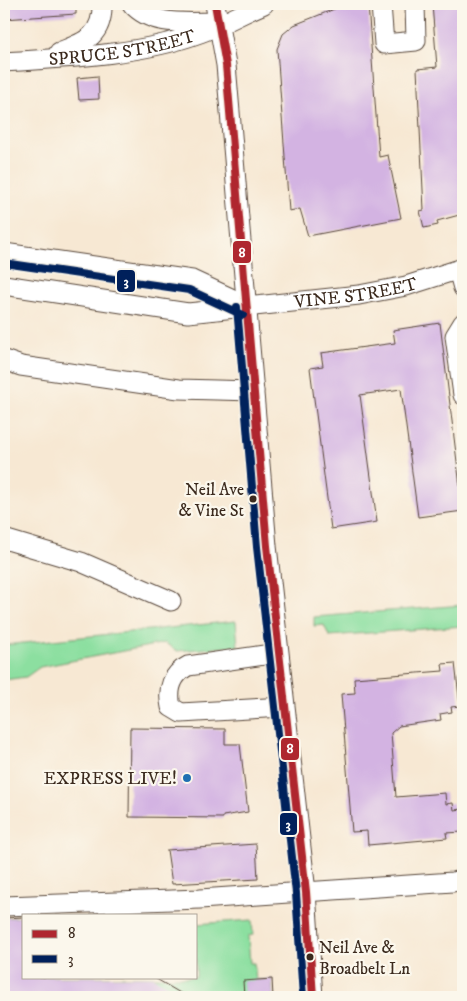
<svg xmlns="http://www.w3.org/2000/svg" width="467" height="1001" font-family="'IM FELL DW Pica',serif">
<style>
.green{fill:#8cdfa0;stroke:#64845f}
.building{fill:#d3b3e2}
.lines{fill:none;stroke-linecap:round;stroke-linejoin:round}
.minor-casing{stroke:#574639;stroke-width:21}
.minor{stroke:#fff;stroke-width:19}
.bus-1-casing{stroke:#fbf7ec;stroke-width:11}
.bus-2-casing{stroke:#fbf7ec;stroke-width:11}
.bus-1{stroke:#af272f;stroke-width:8}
.bus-2{stroke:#00205b;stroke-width:8}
.bus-dot{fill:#3b2a1e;stroke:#fbf7ec;stroke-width:2}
.poi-dot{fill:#1f6fb2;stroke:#fbf7ec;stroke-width:2}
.labels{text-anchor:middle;stroke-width:4.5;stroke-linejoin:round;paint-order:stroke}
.bus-label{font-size:17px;fill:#3b2a1e;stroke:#fbf7ec;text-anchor:end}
.street-label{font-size:18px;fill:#3b2a1e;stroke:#fbf7ec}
.poi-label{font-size:18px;fill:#3b2a1e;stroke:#fbf7ec;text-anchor:end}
.line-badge{stroke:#fbf7ec;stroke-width:2}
.badge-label{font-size:14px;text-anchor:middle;font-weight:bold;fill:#fff}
</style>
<rect width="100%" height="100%" fill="#fbf7ec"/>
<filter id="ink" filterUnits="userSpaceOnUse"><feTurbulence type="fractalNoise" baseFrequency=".02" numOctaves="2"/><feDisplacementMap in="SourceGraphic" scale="10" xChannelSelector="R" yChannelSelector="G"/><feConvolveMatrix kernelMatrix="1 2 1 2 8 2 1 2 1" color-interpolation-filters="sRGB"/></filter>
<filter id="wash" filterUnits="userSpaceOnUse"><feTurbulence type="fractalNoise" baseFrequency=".0096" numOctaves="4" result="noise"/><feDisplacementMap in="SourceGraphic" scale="20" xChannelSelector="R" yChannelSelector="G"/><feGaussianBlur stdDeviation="1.12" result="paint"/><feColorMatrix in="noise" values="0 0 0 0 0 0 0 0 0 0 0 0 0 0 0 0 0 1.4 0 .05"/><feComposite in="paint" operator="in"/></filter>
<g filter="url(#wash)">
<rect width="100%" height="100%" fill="#f7e8d3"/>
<g class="green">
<path d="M463,605V626L329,636L324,625L314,626V617Z"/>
<path d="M236,621L238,646L177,651L165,643L40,667L26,677L4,680V645Z"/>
<path d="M24,917V977H196V924L252,920L253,935L248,936L250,963H254L256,980L272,979L273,997H4V918Z"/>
</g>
<g id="blocks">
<g class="building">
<path d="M4,4H76V14L4,19Z"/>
<path d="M347,4H368L379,157L388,155L401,218L308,236L300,209L289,211L277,49L283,34L294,25Z"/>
<path d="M432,4H463V214L437,221L438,225L424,228L420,211L424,210L417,69L437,67Z"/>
<path d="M98,76L99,99L79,100L77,78Z"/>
<path d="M440,323L463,511L418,517L401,389L360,395L377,522L331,529L310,368L323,366L321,353L395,343L393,330Z"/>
<path d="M455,663L460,706L451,707L452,712L440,714L441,720L399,726L391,733L396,797L445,793L446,804L453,803L454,810L463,809V832L446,833L447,838L368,845L367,831L352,832L341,694L355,693L354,678L443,671L442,664Z"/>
<path d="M130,728L225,729V744H240L248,812L223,816V818L129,817Z"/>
<path d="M256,844L258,879L172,884L167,850Z"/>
<path d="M24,917V977H153L187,997H4V918Z"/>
<path d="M272,979L273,997H244L243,981Z"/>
</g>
</g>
</g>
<g filter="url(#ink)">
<use href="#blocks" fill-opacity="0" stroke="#574639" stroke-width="1"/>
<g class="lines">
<defs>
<g id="minor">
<path d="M132,4C152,27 187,22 216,22"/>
<path d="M215,4L226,65L267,546L306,892L313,997"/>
<path d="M381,4L384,44L416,41L415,4"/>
<path d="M59,52C85,42 103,36 102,4"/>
<path id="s1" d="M4,62C65,58 140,55 197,34C220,26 242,13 264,4"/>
<path d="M4,253L192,280L246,305"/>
<path d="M458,270L463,288"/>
<path id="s2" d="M4,285L188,313L359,295L406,286L463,268"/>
<path d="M463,323L455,336L463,395"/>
<path d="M4,360L21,366L179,389L254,391"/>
<path d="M4,539L81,562L171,601"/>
<path d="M278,653L188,666C172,674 167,689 171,707L181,713L284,707"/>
<path d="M4,906L200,899L453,882L463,879"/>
</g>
</defs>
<use href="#minor" class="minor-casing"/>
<use href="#minor" class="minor"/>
<defs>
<path id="bus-1" d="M215,4L226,65L267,546L306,892L313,997"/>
<g id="bus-2">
<path d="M4,263L189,290L243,315"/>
<path d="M237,307L257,547L296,893L303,997"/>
</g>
</defs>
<use href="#bus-1" class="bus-1-casing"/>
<use href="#bus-2" class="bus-2-casing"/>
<use href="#bus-1" class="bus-1"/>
<use href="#bus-2" class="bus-2"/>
</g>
</g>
<g class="bus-dot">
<circle cx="253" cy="499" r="4.5"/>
<circle cx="310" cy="957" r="4.5"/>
</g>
<circle class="poi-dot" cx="187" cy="778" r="5"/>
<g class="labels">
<g class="bus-label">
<text x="244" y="495">Neil Ave<tspan x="244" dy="21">&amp; Vine St</tspan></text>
<text x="319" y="953" text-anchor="start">Neil Ave &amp;<tspan x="319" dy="21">Broadbelt Ln</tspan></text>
</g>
<g class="street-label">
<text dy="6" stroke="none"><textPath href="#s1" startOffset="119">SPRUCE STREET</textPath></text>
<text dy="6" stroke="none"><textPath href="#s2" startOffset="355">VINE STREET</textPath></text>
</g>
<g class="poi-label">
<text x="177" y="784">EXPRESS LIVE!</text>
</g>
</g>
<g class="line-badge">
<rect x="232" y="240" width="20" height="24" rx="5" fill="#af272f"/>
<rect x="116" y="269" width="20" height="24" rx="5" fill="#00205b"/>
<rect x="280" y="737" width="20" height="24" rx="5" fill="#af272f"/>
<rect x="279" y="812" width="19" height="24" rx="5" fill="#00205b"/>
</g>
<g class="badge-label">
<text x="242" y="257">8</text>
<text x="126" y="286">3</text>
<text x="290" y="753">8</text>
<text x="288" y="829">3</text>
</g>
<rect width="467" height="1001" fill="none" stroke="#fbf7ec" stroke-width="20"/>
<rect x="22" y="914" width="175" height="65" fill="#fbf7ec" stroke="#aea59a"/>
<rect x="32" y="930" width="25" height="8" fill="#af272f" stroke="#aea59a"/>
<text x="68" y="938" font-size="15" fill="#3b2a1e">8</text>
<rect x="32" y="955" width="25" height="8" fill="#00205b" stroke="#aea59a"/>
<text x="68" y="964" font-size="15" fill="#3b2a1e">3</text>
</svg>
